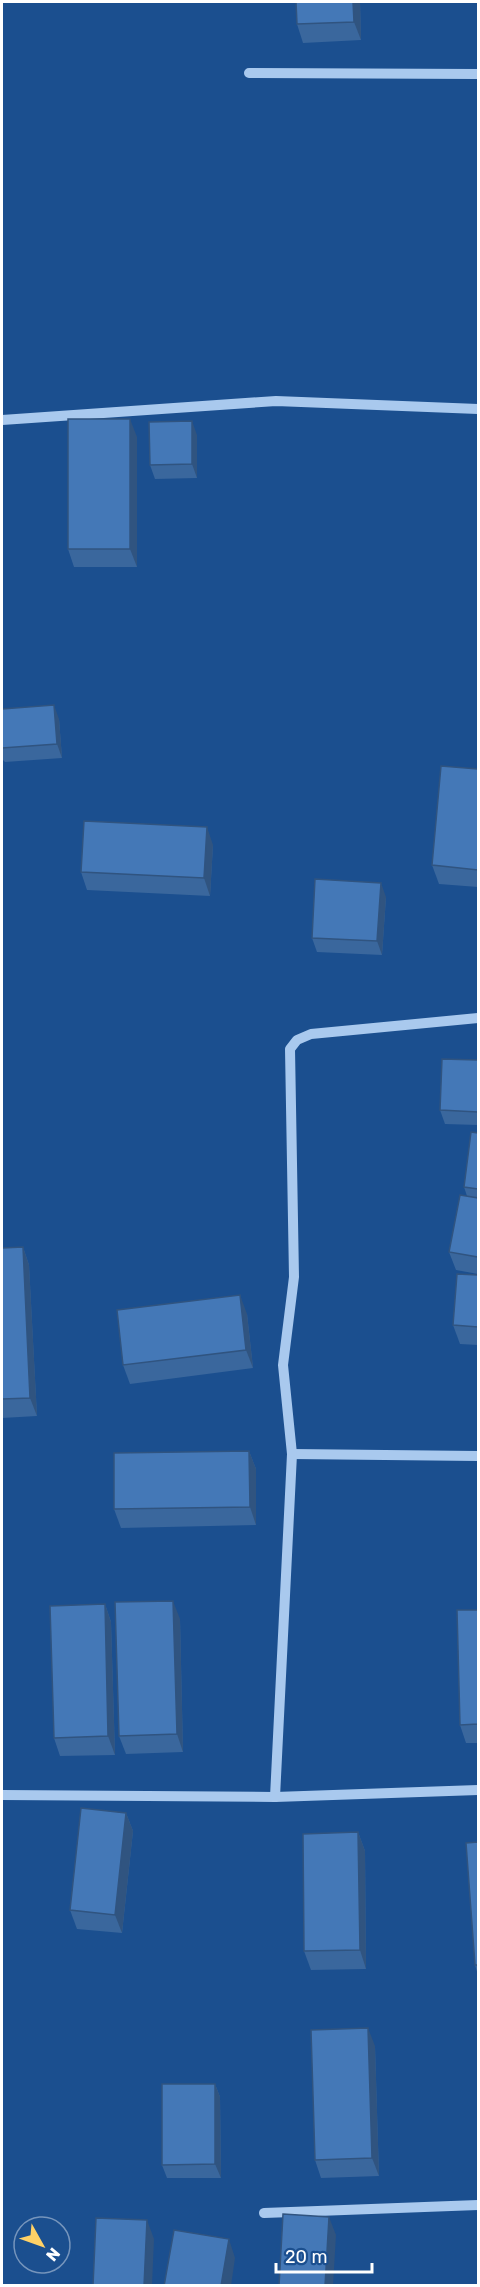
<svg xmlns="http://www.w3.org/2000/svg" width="480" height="2287" font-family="Rubik,sans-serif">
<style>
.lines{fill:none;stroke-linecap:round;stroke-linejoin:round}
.minor{stroke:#a9c9ee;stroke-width:10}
.wall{fill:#3a679d}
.shaded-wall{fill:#305480}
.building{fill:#4478b7;stroke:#305480;stroke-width:1.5}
</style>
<rect width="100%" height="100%" fill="#1b4f8f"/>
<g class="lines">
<g class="minor">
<path d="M249,73L478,74"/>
<path d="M2,420L276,401L478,409"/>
<path d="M292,1454L478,1456"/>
<path d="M2,1795L275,1797L478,1790"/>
<path d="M275,1797L292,1454L283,1365L294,1277L290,1049L297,1040L311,1034L478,1018"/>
<path d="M264,2213L478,2205"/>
</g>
</g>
<g class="wall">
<path d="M360,2L361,40L303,43L297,24Z"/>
<path d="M197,435V478L155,479L150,465Z"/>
<path d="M137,437V567H74L68,549Z"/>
<path d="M2,709L59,719L62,758L5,762L2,759Z"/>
<path d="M478,769V887L439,884L432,865Z"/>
<path d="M213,845L210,896L87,890L81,872Z"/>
<path d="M386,897L382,955L317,952L312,938Z"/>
<path d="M478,1060V1125L445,1124L440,1110Z"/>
<path d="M478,1133V1274L456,1270L449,1252L467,1196L464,1187Z"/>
<path d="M23,1247L29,1265L37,1416L2,1418V1248Z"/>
<path d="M478,1275V1345L460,1344L453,1325Z"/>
<path d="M247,1314L253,1368L130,1384L123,1365Z"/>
<path d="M249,1451L256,1469V1525L121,1528L114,1509Z"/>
<path d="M105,1604L111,1622L115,1755L60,1756L54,1738Z"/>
<path d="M478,1610V1743H466L460,1725Z"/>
<path d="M180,1619L183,1752L126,1754L119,1736Z"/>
<path d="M126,1813L133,1831L122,1933L77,1929L70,1910Z"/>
<path d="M358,1832L365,1851L366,1969L311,1970L304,1951Z"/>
<path d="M478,1842V1975L475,1965Z"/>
<path d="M375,2046L379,2176L321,2178L315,2160Z"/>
<path d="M215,2084L220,2097L221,2178H167L162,2165Z"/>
</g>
<g class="shaded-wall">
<path d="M353,2H360L361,40L354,22Z"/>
<path d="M130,419L137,437V567L130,549Z"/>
<path d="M192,421L197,435V478L192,464Z"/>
<path d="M54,705L59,719L62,758L57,744Z"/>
<path d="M207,827L213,845L210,896L204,878Z"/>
<path d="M381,883L386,897L382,955L377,941Z"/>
<path d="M23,1247L29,1265L37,1416L30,1398Z"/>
<path d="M240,1295L247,1314L253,1368L246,1350Z"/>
<path d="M249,1451L256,1469V1525L250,1507Z"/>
<path d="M173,1601L180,1619L183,1752L177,1734Z"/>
<path d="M105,1604L111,1622L115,1755L108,1736Z"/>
<path d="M126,1813L133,1831L122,1933L115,1915Z"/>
<path d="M358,1832L365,1851L366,1969L360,1950Z"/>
<path d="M368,2028L375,2046L379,2176L372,2158Z"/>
<path d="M215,2084L220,2097L221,2178L215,2164Z"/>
<path d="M329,2217L336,2235L333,2286H325Z"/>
<path d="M147,2220L154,2239L152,2286H144Z"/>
<path d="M229,2239L235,2258L231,2286H221Z"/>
</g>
<g class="building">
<path d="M296,2H353L354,22L297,24Z"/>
<rect x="68" y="419" width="62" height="130"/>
<path d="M192,421V464L150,465L149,422Z"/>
<path d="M54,705L57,744L2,748V709Z"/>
<path d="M441,766L478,769V870L432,865Z"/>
<path d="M84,821L207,827L204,878L81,872Z"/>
<path d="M315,879L381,883L377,941L312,938Z"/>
<path d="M442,1059L478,1060V1112L440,1110Z"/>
<path d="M471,1132L478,1133V1189L464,1187Z"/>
<path d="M460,1195L478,1198V1257L449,1252Z"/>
<path d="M23,1247L30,1398L2,1399V1248Z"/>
<path d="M457,1274L478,1275V1327L453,1325Z"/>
<path d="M240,1295L246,1350L123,1365L117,1310Z"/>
<path d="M249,1451L250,1507L114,1509V1453Z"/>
<path d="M173,1601L177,1734L119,1736L115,1602Z"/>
<path d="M105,1604L108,1736L54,1738L50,1606Z"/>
<path d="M457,1610H478V1724L460,1725Z"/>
<path d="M81,1808L126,1813L115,1915L70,1910Z"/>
<path d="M358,1832L360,1950L304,1951L303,1834Z"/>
<path d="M478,1842V1965H475L466,1843Z"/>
<path d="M368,2028L372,2158L315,2160L311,2030Z"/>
<path d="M162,2084H215V2164L162,2165Z"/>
<path d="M283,2214L329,2217L325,2286H279Z"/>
<path d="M96,2218L147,2220L144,2286H93Z"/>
<path d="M174,2230L229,2239L221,2286H164Z"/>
</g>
<rect width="480" height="2287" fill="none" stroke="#ffffff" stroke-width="6"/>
<g transform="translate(42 2245) rotate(130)"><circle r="28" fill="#1b4f8f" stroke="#7695bc" stroke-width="1.5"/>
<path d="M0-4.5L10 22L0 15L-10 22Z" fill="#ffd166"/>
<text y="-9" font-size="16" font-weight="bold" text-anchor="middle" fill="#ffffff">N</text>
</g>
<path d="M276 2263v9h96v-9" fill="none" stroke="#ffffff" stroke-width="3"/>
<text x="285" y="2263" font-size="18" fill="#ffffff" stroke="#1b4f8f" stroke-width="4.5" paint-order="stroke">20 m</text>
</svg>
